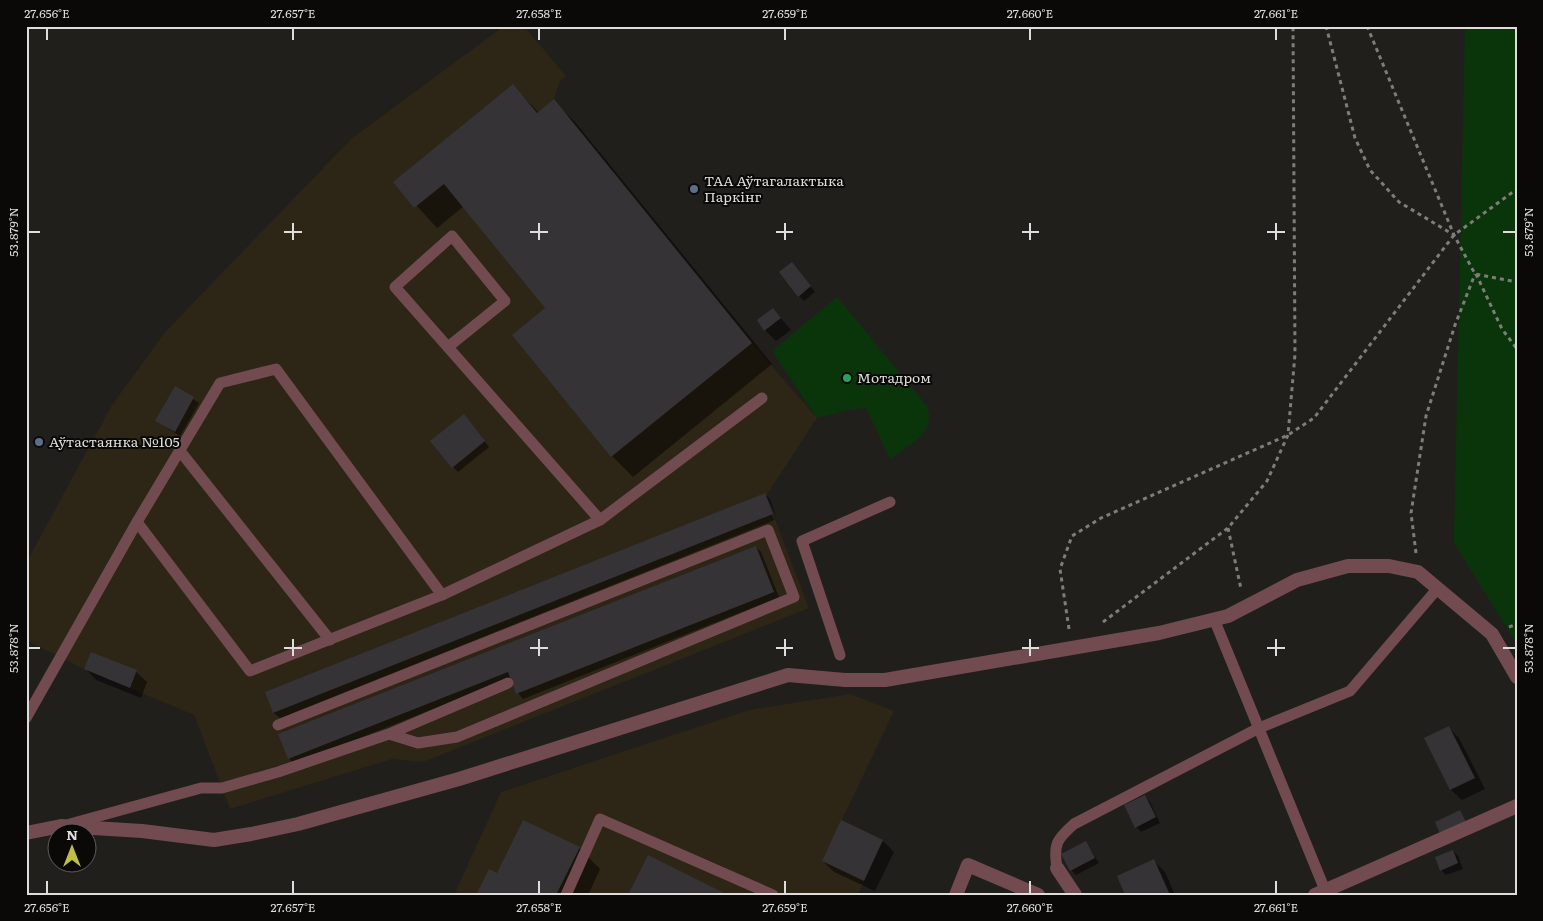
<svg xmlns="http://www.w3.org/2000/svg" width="1543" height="921" font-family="Literata,serif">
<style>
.industrial{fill:#2d2515}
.green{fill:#0a350b}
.shadow{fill:#0007;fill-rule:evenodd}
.building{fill:#363336}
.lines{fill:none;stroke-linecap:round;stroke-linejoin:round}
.path{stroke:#7f7d7a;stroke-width:3;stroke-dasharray:4 4;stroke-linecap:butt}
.service{stroke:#714b4f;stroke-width:11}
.minor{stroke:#714b4f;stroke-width:14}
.ticks{fill:none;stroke:#dfdddb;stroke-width:2}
.service-dot{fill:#5c6f8a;stroke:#0a0907;stroke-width:2}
.leisure-dot{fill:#2e9e5b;stroke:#0a0907;stroke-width:2}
.labels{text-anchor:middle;stroke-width:4;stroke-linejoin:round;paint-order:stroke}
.poi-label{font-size:14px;fill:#dfdddb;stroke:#0a0907;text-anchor:start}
.neatline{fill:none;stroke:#dfdddb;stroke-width:2}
.ticks-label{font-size:12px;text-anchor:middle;fill:#dfdddb}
</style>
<rect width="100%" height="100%" fill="#211f1b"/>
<g class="industrial">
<path d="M504,26H524L566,76L560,81L554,99L752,343L817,418L766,496L809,608L423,762L392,759L230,809L194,715L84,669L26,640V563L112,405L165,332L351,139Z"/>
<path d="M850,694L894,711L842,820L883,840L858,895H454L501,792L749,710Z"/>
</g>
<g class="green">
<path d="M1465,26H1517V644L1454,543Z"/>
<path d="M837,297L927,406C937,433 909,445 890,459L866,408L847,410L817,418L772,351Z"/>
</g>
<g class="shadow">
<path d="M513,86L539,113L553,101L575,122L772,364L633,477L612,456L547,308L464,206L437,228L395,182Z"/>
<path d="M797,269L815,292L804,301L799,296Z"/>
<path d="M773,309L791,330L776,341L765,330Z"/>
<path d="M175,388L199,403L180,436L156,421Z"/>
<path d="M469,421L489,447L458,472L453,467Z"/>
<path d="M764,494L770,499L777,519L280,718L274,713L266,693ZM766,499H768L777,519L774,520Z"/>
<path d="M756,547L761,552L779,597L523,699L518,693L511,678L294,764L289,758Z"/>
<path d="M92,653L136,672L147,682L141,698L96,680L86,669Z"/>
<path d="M1448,727L1459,738L1485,789L1462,800L1451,790L1425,739Z"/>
<path d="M1144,796L1150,802L1160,823L1141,832L1136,827Z"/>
<path d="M842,822L883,841L894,852L875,891L834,872L823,861Z"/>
<path d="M1086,843L1099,863L1076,875L1071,870Z"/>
<path d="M579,848L600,869L588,895H478L497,875Z"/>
<path d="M1453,851L1458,856L1463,869L1446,875L1441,870Z"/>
<path d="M1154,861L1165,872L1175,895H1127Z"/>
</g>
<g class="building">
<path d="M513,84L537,113L554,99L752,343L611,457L512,335L545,308L444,184L414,208L393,182Z"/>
<path d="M792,262L811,286L798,297L779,272Z"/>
<path d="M773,308L781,318L764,331L757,320Z"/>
<path d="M175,386L194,397L175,432L155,421Z"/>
<path d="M464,414L485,441L452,468L430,441Z"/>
<path d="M765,493L773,514L273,713L265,692Z"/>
<path d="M756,546L774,592L516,694L508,672L288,759L278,734Z"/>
<path d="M91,652L137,670L130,688L84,669Z"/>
<path d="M1449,726L1475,778L1450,790L1424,738Z"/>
<path d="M1145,795L1156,817L1135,828L1124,805Z"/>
<path d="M1460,810L1466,822L1440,834L1435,822Z"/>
<path d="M523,820L580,847L556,895H476L489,869L497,873Z"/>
<path d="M841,820L883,840L864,881L822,861Z"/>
<path d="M1086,841L1095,858L1070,871L1061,854Z"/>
<path d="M1453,850L1458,863L1440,871L1435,857Z"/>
<path d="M648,855L728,895H628Z"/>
<path d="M1154,859L1170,895H1125L1117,876Z"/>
</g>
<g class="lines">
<g class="path">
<path d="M1326,26L1355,138L1370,170L1399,202L1454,235"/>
<path d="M1367,26L1454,235L1475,274L1517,282"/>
<path d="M1476,274L1502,329L1517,349"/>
<path d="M1228,528L1241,589"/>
<path d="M1416,553L1411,513L1426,416L1455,325L1475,274"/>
<path d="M1103,622L1228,528L1267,481L1288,435L1295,354L1293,26"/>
<path d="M1509,627L1517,624"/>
<path d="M1069,629L1060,569L1072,536L1101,518L1288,435L1314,418L1454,235L1517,189"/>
</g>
<g class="service">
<path d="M448,347L505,301L452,236L395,287L600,520"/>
<path d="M180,451L330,640"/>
<path d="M137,522L250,671L442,595L600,520L762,398"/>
<path d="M1214,619L1325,890"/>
<path d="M840,655L802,541L890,502"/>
<path d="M26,718L137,522L220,383L276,369L442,595"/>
<path d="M278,725L768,530L794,597L457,737L418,743L389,734"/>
<path d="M70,824L201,788H222L278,772L389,734L508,683"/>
<path d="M1057,868C1053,844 1057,839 1074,824L1259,728L1350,691L1438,588"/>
<path d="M566,895L600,819L773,895"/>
</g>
<g class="minor">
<path d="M26,833L61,826L142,831L214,840L251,834L298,824L459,779L788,675L845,680H885L1159,633L1228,616L1297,580L1348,566H1389L1418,572L1492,634L1517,677"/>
<path d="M1057,868L1075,895"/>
<path d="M956,895L968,865L1038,895"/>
<path d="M1315,895L1517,806"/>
</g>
</g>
<path class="ticks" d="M47,28V40M293,28V40M539,28V40M785,28V40M1030,28V40M1276,28V40M293,223V240M539,223V240M785,223V240M1030,223V240M1276,223V240M28,232H40M284,232H302M530,232H548M776,232H793M1022,232H1039M1267,232H1285M1503,232H1516M293,639V656M539,639V656M785,639V656M1030,639V656M1276,639V656M28,648H40M284,648H302M530,648H548M776,648H793M1022,648H1039M1267,648H1285M1503,648H1516M47,881V894M293,881V894M539,881V894M785,881V894M1030,881V894M1276,881V894"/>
<g class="service-dot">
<circle cx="694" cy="189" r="5"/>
<circle cx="39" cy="442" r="5"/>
</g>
<circle class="leisure-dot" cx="847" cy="378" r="5"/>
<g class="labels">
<g class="poi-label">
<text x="704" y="186">ТАА Аўтагалактыка<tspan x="704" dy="16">Паркінг</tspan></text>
<text x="857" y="383">Мотадром</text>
<text x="49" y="447">Аўтастаянка №105</text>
</g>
</g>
<rect width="1543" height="921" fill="none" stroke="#0a0907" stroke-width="55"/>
<g transform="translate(72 848)"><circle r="24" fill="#0a0907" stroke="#5f5e5c"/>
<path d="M0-4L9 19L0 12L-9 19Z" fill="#bcbf43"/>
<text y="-8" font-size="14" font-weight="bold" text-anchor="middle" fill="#dfdddb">N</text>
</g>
<rect x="28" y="28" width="1488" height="866" class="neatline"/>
<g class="ticks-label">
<text x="47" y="18">27.656°E</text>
<text x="293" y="18">27.657°E</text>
<text x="539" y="18">27.658°E</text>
<text x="785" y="18">27.659°E</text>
<text x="1030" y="18">27.660°E</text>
<text x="1276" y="18">27.661°E</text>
<text transform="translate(14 232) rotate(-90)" y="4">53.879°N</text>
<text transform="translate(1529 232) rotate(-90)" y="4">53.879°N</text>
<text transform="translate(14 648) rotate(-90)" y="4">53.878°N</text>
<text transform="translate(1529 648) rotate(-90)" y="4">53.878°N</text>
<text x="47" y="912">27.656°E</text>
<text x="293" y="912">27.657°E</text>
<text x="539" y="912">27.658°E</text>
<text x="785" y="912">27.659°E</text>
<text x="1030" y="912">27.660°E</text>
<text x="1276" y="912">27.661°E</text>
</g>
</svg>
